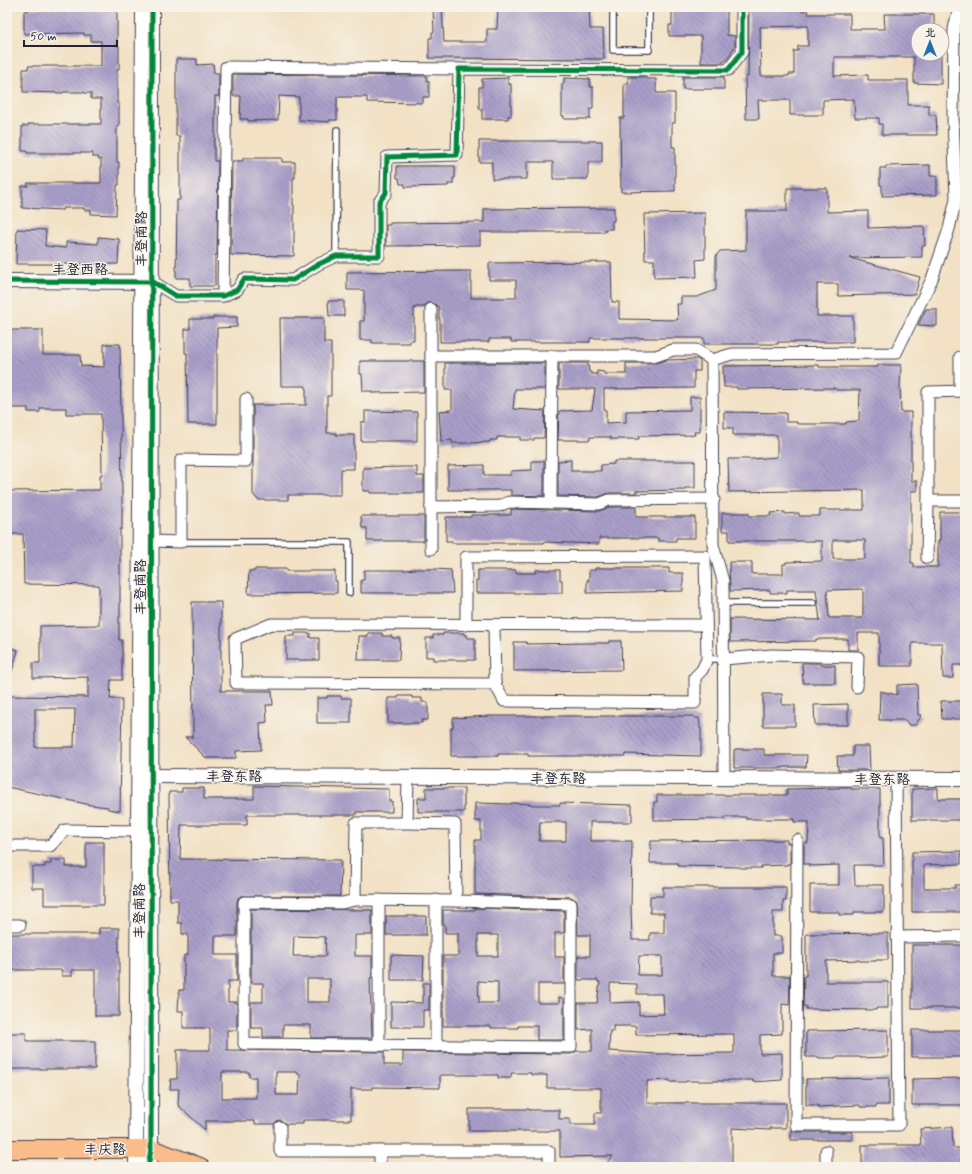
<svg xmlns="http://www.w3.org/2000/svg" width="972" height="1174" font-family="Mynerve,'LXGW WenKai TC',sans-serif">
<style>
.building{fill:url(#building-back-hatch);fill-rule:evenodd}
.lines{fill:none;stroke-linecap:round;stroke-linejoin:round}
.service-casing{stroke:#413f50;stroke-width:8}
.minor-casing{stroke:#413f50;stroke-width:13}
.tertiary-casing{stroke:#413f50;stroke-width:16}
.primary-casing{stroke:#413f50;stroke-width:20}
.service{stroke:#fff;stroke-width:5.5}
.minor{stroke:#fff;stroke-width:11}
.tertiary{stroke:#fff;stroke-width:14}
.primary{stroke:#f9bc8a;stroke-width:18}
.cycleway-casing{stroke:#f7f3e8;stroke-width:8}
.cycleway{stroke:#00873e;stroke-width:5}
.labels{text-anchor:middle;stroke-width:3;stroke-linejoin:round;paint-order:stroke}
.street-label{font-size:14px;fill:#22223b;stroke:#f7f3e8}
</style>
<defs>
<pattern id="building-back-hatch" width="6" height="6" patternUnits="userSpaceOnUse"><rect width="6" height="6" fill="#a99fc9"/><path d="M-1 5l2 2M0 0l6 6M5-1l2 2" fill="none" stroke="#8981a4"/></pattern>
</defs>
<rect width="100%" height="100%" fill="#f7f3e8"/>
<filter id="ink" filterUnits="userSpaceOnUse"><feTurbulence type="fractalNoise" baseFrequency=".025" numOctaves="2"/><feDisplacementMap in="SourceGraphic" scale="8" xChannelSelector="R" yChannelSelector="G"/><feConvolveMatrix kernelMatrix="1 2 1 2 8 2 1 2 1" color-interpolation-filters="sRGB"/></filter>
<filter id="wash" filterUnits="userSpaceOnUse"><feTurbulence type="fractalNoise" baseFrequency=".012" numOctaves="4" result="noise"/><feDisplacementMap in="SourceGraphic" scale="16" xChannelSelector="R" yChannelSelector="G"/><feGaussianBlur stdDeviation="0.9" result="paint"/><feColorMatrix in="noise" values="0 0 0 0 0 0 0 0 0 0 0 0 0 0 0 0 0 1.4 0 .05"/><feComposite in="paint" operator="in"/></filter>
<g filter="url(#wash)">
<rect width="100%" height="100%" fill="#f2e1c4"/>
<g id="blocks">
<g class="building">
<path d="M107,7H117V46H119V69H117V103H119V126H117V162H119V185H117L116,215L91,214V210H84V208H63V210L22,208V186H28V183H101V159H98V157H93V153H27V151H22V126H28V124H101V99H91V93H84V92H63V93L23,92V69H28V66H101V41H91V35H84V33L24,34V11H28V8H84V10L107,11Z"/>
<path d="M433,7H442L444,42H487V29H497L498,7H589L590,29H603L604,59L429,58V38H432V32H434Z"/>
<path d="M672,7H727V35L735,36V46L728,58L722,63H701V36H669V25H672Z"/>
<path d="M749,7H801V11H808V14H850V29H885L884,14H934V30H918V54H941V84L914,83V57H834V76L868,75V80H908V105H929V115H936L937,135H882V124H879V118H855L854,99L823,100V115H790V100H758L759,119H746L745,77H748ZM808,26V46H798V51H794V74H789V76H761L760,27Z"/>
<path d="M176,59H197V65L213,64L214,73H219V96H215V141H214V161H218L217,255H215V286H190V278H176L177,200H180V136H176Z"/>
<path d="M233,74L427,76V81H429V97H423V103L367,102V97H337V120H329V122L299,120V97L279,96L278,120L248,121V119H240L241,96H233Z"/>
<path d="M628,77H646V79H656V93H675V123H672V147H675V191L621,192L620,118H624V84H628Z"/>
<rect x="683" y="77" width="41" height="12"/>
<path d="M508,78V84H511V116H508V119H482V109H479V87H482V79Z"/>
<path d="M564,78L590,79V87H593V109H590V119H564V116H562V84H564Z"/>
<path d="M479,141H602V162H588V179H553V162H527V179H492V162H479Z"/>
<path d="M243,158H282V162H295V178H293V205H294V256L231,255L232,161H243Z"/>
<path d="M930,165V176H937V195L882,196V185H880V168H886V166Z"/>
<path d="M397,166H455V178H453V184H448V186L405,187V184H400L399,178H397Z"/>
<path d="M787,188H827V212L868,211V228L924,226L925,246H922V257L850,258L920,277L915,294L838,296V284H817V316H853V342H778V344H704V338H590V342H511V339H489V342H440V319H439V307L431,302L427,303L425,307H416V308H414V340H410V343H372V340H360V321H364V290H347V272L471,271V298H516V280H489V263L611,262L612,302H619V319L678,320L677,304H681V297H697L716,290V256L720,251L746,250V211H787Z"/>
<path d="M614,208V221H612V229H605V232H480V245L386,246V225H390V223L484,222V209Z"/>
<path d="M705,213V259L696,260L697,277L654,278V260H645L644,214Z"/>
<path d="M17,229L46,230L45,246L66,248V242L98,244V237L119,239L118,264H16Z"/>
<path d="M328,301H344V316H329Z"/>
<path d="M926,309H937V326L918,325Z"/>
<path d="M213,317H237V327L217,328V424H188L187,353H185V329H190V319H213Z"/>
<path d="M280,318H324V343H331V396H327V433H336V435H354V469H341V495H288V500H258L253,494V405H306V386H281Z"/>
<path d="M7,330H43V355H80L81,366L104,367V344H120L122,493V529H120V617H119V640H122V680H111L110,699H122L120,811L108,809V807L91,805L7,787V767L9,757H7V696L88,697V677L33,678V663H40V626L99,625V585L24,584L23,534H7V491L100,490V475H102L101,414H66V408H40V412H28V408H7ZM35,709H75L74,747H35Z"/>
<path d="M697,359L700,361V371H694V388L604,389V410H606V423L626,422V411L690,410V397H700V432H694L695,435L639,436V439H611V437H590V440H558L559,411L592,410L595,389H559V363H588L589,372H591V374H597V371L604,372V374H626V363H656L667,360Z"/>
<path d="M360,361H424V392L372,393V391H363L362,374H360Z"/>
<path d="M445,363H545V389H515L513,409L545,411L544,438H534V440H520V437H497V440H490V442L471,443H452V440L441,441L439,411L452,410V390H445Z"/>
<path d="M819,365V367H878V365H901L900,387L901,412H911V481H917V491H911V563H914V567H938V541H940V512H965V665H953V678H943L942,643H912V666H879V633H858V650H848V639H816V641L730,642V619L820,620L816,590H787V593H770V590L730,591L729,562H752V574H783V564H786V562L822,561V541H729V531H722V513H749V516H771L770,513L785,512V514L799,513V516H820V510H864V490L729,492L728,459H753L777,457V435H733V428H724V412L786,413V422H797V424H846V422L859,421L860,390H836V389L833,388L737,389V387H724L723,366ZM833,540H865V559H833ZM863,589V618H829L827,590Z"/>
<path d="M365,411L417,412V441H361V422H365Z"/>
<path d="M571,460V471H601V465L614,464V461H695V488H685V490L636,491V493H609L598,497L558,496V461Z"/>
<path d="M532,461H544V496L511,495V490H448V466L484,465V475H511V471L532,470Z"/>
<path d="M404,467H417V476H424V493H370V491H363V468Z"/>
<path d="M610,507H636V517H695V538H676V541H658V538H599V544L544,542V543H452V541H446V517H471V515H511V509L599,511Z"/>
<path d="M361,516H424V541H367V528H362Z"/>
<path d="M595,568H669V573H683V591L587,593V580H589V570H595Z"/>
<path d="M255,569H286V571H335V581H337V593L248,594L249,571H255Z"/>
<path d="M414,569H435L451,570L453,593H361V580H364V570H407Z"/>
<path d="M478,570H516V573H536V570H560V580H562V593H476V581H478Z"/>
<path d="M192,602H221V691H272L273,705H266L267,722L260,723L261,750L236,751V758H206L185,737H193Z"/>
<path d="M295,633H310V638H319V660H286V636H295Z"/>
<path d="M368,633H382V636H392V638H400L399,660H358L359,636H368Z"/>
<path d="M443,633H464V635H467V638H475V660H433V657H426V638H433V635H443Z"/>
<path d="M609,641H621L622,670L514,671V642H526L527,644L589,643H609Z"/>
<path d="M7,647L18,650L10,678H7Z"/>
<path d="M802,663H820V665H835V683H803Z"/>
<path d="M917,684L918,715H922L915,725H909L905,720H879L880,691L897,695V685Z"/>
<path d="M763,694H782V705H795V726H763Z"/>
<path d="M327,696H341V698H351V723H317V698H327Z"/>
<path d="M398,696H412V698H422V702H428V720H422V723H388V698H398Z"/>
<path d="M941,701H965V719H942Z"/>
<path d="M848,704V725H815L814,705Z"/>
<path d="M490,716H694V718H699L700,728H701V756L625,754V756H528V754H498V756H451V728H453V718Z"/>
<path d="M853,746H869L870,770H838L837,756H853Z"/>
<path d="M736,749H764V755H807L806,767H783V768H734V750Z"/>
<path d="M254,786L389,789V801H392V812H356V815H247V825H181L180,859L341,860L340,896H241L238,898L237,902V936H215V955H237V981H228V1002H237V1030H227V1050L384,1052V1065H403V1052L571,1054L577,1051H592V1029L578,1030V1003H597L600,982H598V980H578V956H590V935H578L577,901L571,897L475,894V840H481V821H475V803L511,804V803L532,804V805H560V803L632,805V822H590V841H632L631,910L632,940H650V933H664V913H650V896H663V887H786V901H783V912H773V936H782V953H773V976H790L789,1005L782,1004V1034L760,1035V1054L782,1053V1080L753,1082V1080H728V1081H686V1082H670V1080L647,1081V1103H786V1128H770V1130L732,1128V1167H658V1165H635V1167H603L613,1156L560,1157V1131H469V1109H529V1110H559V1119H570V1125H595V1113H601V1088H547V1075H531V1073H511V1078H498V1075H440V1088L372,1087V1089H351V1120H303V1124H286L280,1120L277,1121L274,1124H255V1121H205V1130L178,1105L179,1089H170L171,1079H177V1050H210V1028H183V1011H178L179,990H184V955H188V934H182V923H178V900H170L169,792H182V788H204V799H254ZM540,822H566V841H539ZM639,956H662V975H638ZM610,983L637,984V994H663L664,1014L639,1015V1002L610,1003ZM613,1026H636V1035L734,1034V1053L656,1054L609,1051L610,1031H613ZM222,1072H249V1077H256V1098H222ZM276,1072H297V1074H300L299,1095H276Z"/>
<path d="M839,787H851V789H880V838H883L884,865H854L855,885H884V912H854V915H839V912H810V885H839V865L809,866V864H804V843H808L809,822H794V819H746V817H725V819L654,820V802H657V795H787V789L839,788Z"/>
<path d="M426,788H464V812H418V798H426Z"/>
<path d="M938,788V799H963V802H965V820H912V789Z"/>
<path d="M787,840V843H790V864H787V865L761,866V868H740V867L678,866V863H650L651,841Z"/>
<path d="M86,842H104V905H44V888H32V867H45V864H51V860H66V867H86Z"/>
<path d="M961,851V864L924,865V888H955V885H965V912H912V852Z"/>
<path d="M475,908L564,911V933H555V957H564V984H538V1003H559V997L564,999V1040H537V1026H518V1028H491V1026H443V956H458V933H445V924H443V910H475ZM478,935H498V956H478ZM478,981L498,982V1003H479Z"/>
<path d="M251,909L372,910V935H355V956H372V978H370L372,1038H311V1025H283V1037H263V1028H251V1002H263V983H251ZM294,936L325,937L326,956H293ZM307,979H330V1002H307Z"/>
<rect x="386" y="916" width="40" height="19"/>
<path d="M99,928H119V1016H95V970H72V976H62V970H7V934H99Z"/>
<path d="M888,933V960H876V961H859V960L826,961V982H888V1008H876V1010L806,1009V1006H803L804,976H806V934Z"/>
<rect x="912" y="945" width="53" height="63"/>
<path d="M391,955L424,956L423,980H391Z"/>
<path d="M423,983H429V1010H423V1027H391V1002L423,1003Z"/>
<path d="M888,1030V1057L860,1058V1057H835V1058H819V1057H806V1031Z"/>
<rect x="912" y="1030" width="53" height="27"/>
<path d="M7,1033H26V1041H95V1069H7Z"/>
<path d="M889,1078V1105H876V1107H860V1105L818,1107V1105H806V1079Z"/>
<path d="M965,1078V1105H912V1079Z"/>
<path d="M952,1127L953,1148H961V1165H862V1145H921L920,1129Z"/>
<path d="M791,1130L796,1132H852V1140H791Z"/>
</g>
</g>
</g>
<g filter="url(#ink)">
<use href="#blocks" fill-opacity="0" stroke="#413f50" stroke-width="1"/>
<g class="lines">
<defs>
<g id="service">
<path d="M613,7V50H649V7"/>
<path d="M336,256L337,130"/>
<path d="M181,542H349V593"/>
<path d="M723,603H813"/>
<path d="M707,659H724"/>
</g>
<g id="minor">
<path d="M153,282L176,296H223L237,290L244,279L293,280L317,265L336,256H379V202L386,193L387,157L457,155L459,69L728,70L742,52V7"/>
<path d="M223,296L226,67L459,69"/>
<path d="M431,309V549"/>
<path d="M431,356H656L673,350H696L712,360L732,354L896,353L932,279L949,229L956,199L953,117L954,29L959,7"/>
<path d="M712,360L713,545L723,581L724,777"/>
<path d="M960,391V357L965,356"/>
<path d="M928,501V392L965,391"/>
<path d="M551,503L552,356"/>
<path d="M431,507L499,506L509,502L599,504L609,500L714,499"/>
<path d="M152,541L181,542V460L246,461V399"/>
<path d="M927,558L928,501H965"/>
<path d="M466,625V557L705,556L707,659L702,670L695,677V703L504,701L495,684"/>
<path d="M494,625L495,684L236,683L235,639L271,624L706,625"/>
<path d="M724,659L772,655L858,657L857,687"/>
<path d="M407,823L455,824L456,901L355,900L356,823H407L408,778"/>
<path d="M797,840L796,1125H899L896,779"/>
<path d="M7,846H50L65,830L138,831"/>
<path d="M355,900L342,903L244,902V1044L571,1047V904L456,901"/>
<path d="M7,925H20"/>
<path d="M897,937L965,936"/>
<path d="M379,1045V900"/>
<path d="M436,1046V900"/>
<path d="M280,1127V1151H380"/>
<path d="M826,1151V1167"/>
<path d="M380,1167V1151H549V1167"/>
</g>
<g id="tertiary">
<path d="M7,281L151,282"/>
<path d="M151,776L965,779"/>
<path d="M136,1167L143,7"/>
<path d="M148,1167L151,1149L152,7"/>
</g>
<path id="primary" d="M7,1149H151L200,1167"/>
</defs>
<use href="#service" class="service-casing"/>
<use href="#minor" class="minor-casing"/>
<use href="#tertiary" class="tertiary-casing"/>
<use href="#primary" class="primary-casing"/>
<use href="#service" class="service"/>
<use href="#minor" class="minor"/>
<use href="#tertiary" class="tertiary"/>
<use href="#primary" class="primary"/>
<defs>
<g id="cycleway">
<path d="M7,281L153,282L176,296H223L237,290L244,279L293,280L317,265L336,256H379V202L386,193L387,157L457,155L459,69L728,70L742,52V7"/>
<path d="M148,1167L151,1149L152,7"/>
</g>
</defs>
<use href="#cycleway" class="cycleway-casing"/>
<use href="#cycleway" class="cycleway"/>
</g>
</g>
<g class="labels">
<g class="street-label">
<text transform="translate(141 239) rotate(-90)" y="5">丰登南路</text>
<text x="80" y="274">丰登西路</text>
<text transform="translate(140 587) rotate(-90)" y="5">丰登南路</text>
<text x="234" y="781">丰登东路</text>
<text x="558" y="783">丰登东路</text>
<text x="882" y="784">丰登东路</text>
<text transform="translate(139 911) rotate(-90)" y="5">丰登南路</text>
<text x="105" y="1154">丰庆路</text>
</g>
</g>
<rect width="972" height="1174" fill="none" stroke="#f7f3e8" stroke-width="24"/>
<g transform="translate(930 42)"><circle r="19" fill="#f7f3e8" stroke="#a29fa3"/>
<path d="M0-3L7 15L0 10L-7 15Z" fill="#1f6fb2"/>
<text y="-6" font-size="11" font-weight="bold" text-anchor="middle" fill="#22223b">北</text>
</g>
<path d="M24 40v6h93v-6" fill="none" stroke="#22223b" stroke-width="2"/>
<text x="30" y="40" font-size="12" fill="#22223b" stroke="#f7f3e8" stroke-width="3" paint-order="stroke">50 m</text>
</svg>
